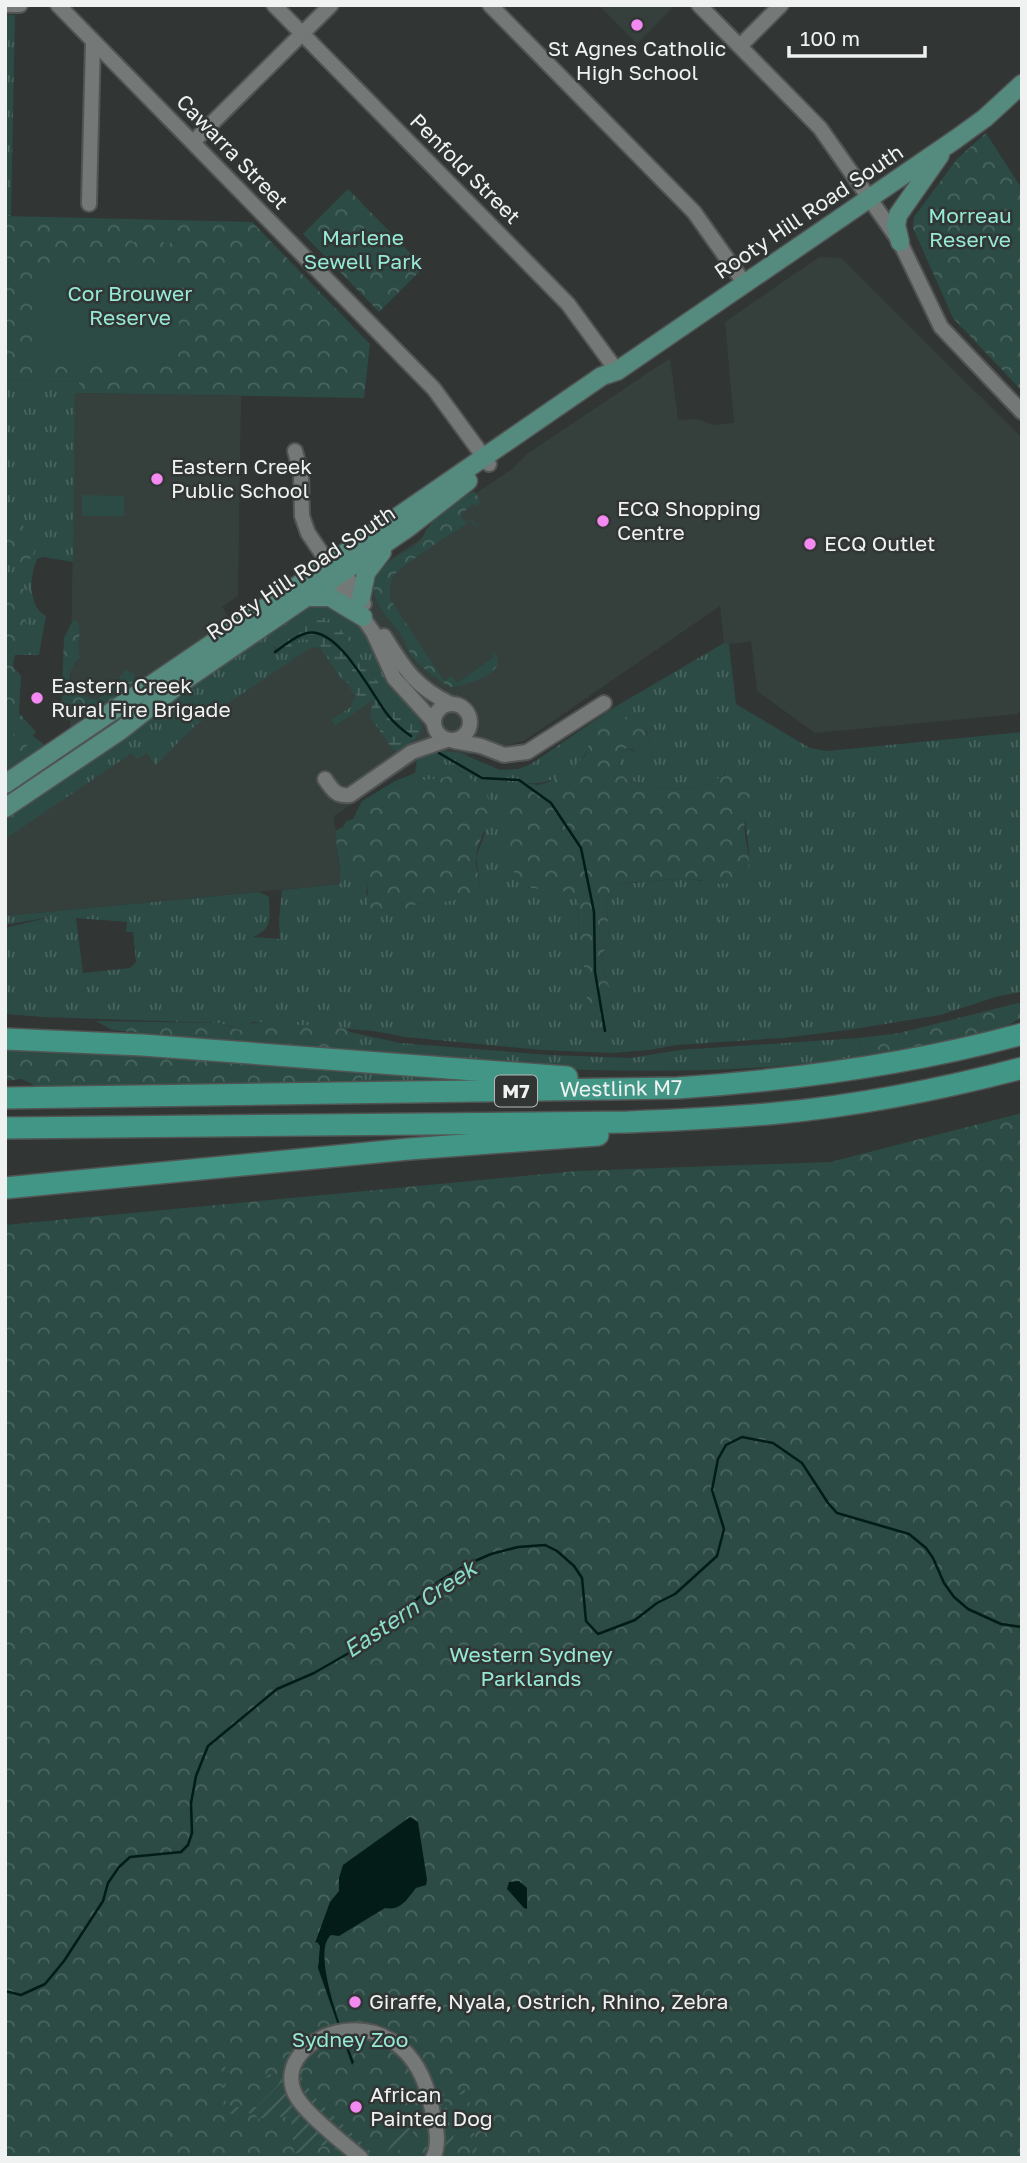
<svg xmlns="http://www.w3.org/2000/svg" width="1027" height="2163" font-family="'Golos Text',sans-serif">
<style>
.built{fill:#35403d}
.grass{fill:url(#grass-tufts);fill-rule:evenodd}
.forest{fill:url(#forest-crowns)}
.wetland{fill:url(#wetland-marsh)}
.garden{fill:url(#garden-furrows)}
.pitch{fill:#2b4b44}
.water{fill:#031c17}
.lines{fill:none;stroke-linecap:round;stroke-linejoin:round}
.stream{stroke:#031c17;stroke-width:2.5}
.minor-casing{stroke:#515453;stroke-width:18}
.major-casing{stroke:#515453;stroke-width:21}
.highway-casing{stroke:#515453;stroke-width:24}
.minor{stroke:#747877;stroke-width:14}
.major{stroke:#558a7f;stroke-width:18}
.highway{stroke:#419685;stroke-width:21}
.poi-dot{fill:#f489f1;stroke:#313534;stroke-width:2.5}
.labels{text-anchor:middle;stroke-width:5;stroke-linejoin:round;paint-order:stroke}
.shield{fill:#313534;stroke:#b7b9b8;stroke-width:2}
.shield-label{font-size:19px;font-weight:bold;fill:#f0f2f1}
.poi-label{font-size:21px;fill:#f0f2f1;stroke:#313534;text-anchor:start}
.street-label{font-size:21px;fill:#f0f2f1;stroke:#313534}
.park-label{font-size:21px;fill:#96e9d6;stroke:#313534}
.water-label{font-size:23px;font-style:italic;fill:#89dbc8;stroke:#313534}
</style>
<defs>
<pattern id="grass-tufts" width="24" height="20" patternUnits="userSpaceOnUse" patternTransform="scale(1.75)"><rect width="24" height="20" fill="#2b4b44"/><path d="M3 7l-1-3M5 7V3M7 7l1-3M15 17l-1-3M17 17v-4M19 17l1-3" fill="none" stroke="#4a655f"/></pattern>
<pattern id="forest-crowns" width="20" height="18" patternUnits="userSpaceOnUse" patternTransform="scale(1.75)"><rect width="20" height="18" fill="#2b4b44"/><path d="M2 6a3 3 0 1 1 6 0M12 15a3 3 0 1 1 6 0" fill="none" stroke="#4a655f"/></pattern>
<pattern id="wetland-marsh" width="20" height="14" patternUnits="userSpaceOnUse" patternTransform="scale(1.75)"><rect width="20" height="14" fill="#2b4b44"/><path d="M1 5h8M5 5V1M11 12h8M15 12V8" fill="none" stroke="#4a655f"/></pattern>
<pattern id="garden-furrows" width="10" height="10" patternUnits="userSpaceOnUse" patternTransform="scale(1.75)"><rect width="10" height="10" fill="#2b4b44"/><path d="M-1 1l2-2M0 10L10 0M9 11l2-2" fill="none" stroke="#4a655f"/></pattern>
</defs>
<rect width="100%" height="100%" fill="#313534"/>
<g class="built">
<path d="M599,5H675L637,44Z"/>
<path d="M819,257L841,258L1022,438V709L1017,714L815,733L757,691L751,641L735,644L724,643L720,606L524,741L459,757L430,753L334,816L341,884L5,916V830L371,587L377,575L389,560L419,540L460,504L512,469L527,454L670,358L678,420L697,419L713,425L734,423L725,322Z"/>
<path d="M75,393L241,396L238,596L222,607L230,619L70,729Z"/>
</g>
<g class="grass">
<path d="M5,15H15L11,216H5Z"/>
<path d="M5,380L79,382V393H75L73,562L43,557L37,559C30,577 26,605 46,616L39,655H14L9,718L46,746L5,774Z"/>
<path d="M322,600L355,622L375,651L391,687L415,712L422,727L400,714L339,627L274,647L275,652L278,654L301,639L317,640L358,697L373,700L335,726L331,720L351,707L355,696L346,682L340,678L321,648L312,647L197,724L155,765L147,753L137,759L132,753L5,839V829L9,826L5,828V820L121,741L151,711L302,606Z"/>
<path d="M724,643L729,644L736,704L810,748L827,751L1022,732V992L999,996L940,1015L848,1030L783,1038L676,1045L649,1050L612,1053L542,1050L405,1037L374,1031L261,1022H253L241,1030L219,1023L43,1017L5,1014V928L50,917L5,925V916L259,892L269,897C269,918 274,928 253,937L280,939L279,921L282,890L340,884V870L357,868L368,884L366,894L387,910H404L419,903L430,905L480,885L476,857L485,833L478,784L455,768L446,777L407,783L395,781L415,773L417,759L432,750L460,753L500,770L518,769L531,764L613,708ZM647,731L652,758L626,748L622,752L619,763L625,778C649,788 678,793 704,785C711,783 719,778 725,774L726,762L748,800L745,818L749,852L746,879C721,887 704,879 679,879C659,880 638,883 617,884L606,898L609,936L601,961L609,987L587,999V976L579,950L578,931L579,902C566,886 548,889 528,888L526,783C546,786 575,773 585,754C588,750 589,743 591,738ZM76,918L127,922L126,932H133L136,962L130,968L83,973Z"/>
<path d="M350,1032L400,1043L550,1055L631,1058L679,1050L859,1038L863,1057C687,1082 523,1068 348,1055L353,1046Z"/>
<path d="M361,1069L498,1079L499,1083L363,1086Z"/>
</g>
<g class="forest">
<path d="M986,133L1022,189V391L953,318L913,228L914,217L957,159Z"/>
<path d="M348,189L424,267L379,312L303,234Z"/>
<path d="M5,216L252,222L370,344L364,398L79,393V382L5,380Z"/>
<path d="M474,491L481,502L475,506L473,504L460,515L466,523L472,519L477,526L475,527L471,521C457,530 398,567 393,577C389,584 390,592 390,599L444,681L452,676L457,683L494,657L492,650C493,651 498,658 498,660C500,676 462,686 451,687C437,680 423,669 413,657C407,650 405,641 400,633C382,611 359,589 387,564C397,555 410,551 419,542C423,539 424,533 427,529C439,512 457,502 474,491Z"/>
<path d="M7,516C16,518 19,521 25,528C39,544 39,550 24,566C21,564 17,563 14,560C7,553 4,525 7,516Z"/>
<path d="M16,588L31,590L36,607L44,617L42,622L39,618L32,619L28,613H21L28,627L29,635C22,640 21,642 18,649C11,665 9,662 21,676L19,713L36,732L28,741L23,758L18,762L8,760L5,763L6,741L15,733L21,734L22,731L17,724L5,723V590Z"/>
<path d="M76,620C84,633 75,644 80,657C60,676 73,696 97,700L118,684L120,677L126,670L134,674V685L95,712H79L70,720L61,718L64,638L72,622Z"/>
<path d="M625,717C649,721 648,737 652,758L644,762L636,756L634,750L626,748L622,752L619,763L625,778C649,788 678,793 704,785C711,783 718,778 725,775L726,762L732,758C744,771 751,791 748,809C748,809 745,818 745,819C742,841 754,856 746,879L732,883L711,884L701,880L676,879L617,884L606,898L609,936L601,961L609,987V1009L600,1015L587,999V976L579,950L578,931L579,902C561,881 541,895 519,884L507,853L505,823L509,795L516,788L526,783L537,785L549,782L571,769L585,756L591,738L603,723Z"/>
<path d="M455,768C464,776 479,781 485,792C499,814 478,836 476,857C475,866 479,877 480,885L475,894L463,898L430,905L419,903L404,910L382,912L367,907L368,884L357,869L340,870L335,831L343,827L346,821L353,819L362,801L395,781L408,783L446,777Z"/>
<path d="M1022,1002V1017L1001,1030L936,1045L863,1057L859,1038L899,1033Z"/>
<path d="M96,1021L219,1023L240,1030L248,1024L261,1022L344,1028L350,1032L353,1046L348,1055L112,1030Z"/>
<path d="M5,1048L361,1063L363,1086L119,1085L40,1088L21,1079L5,1081Z"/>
<path d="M1022,1113V2158H5V1225L577,1171L830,1162Z"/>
</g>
<path class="wetland" d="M318,618L339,627L400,714L422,727C419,738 405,750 394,751L370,717L373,700L358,697L317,641L301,639L282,653L275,652L276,642L306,622Z"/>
<g class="garden">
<path d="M225,2059L226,2107H257L279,2084L280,2080L275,2077L260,2078V2075L290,2074L292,2097L269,2117L257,2119L256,2113L224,2114L221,2060Z"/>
<path d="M296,2075L301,2076L314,2097L378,2158H367L300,2095Z"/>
<path d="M431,2090L444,2094V2102L437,2104V2106L446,2104L451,2131L454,2133L452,2147L447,2158H436Z"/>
<path d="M465,2090L468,2093L478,2158H473L466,2093L454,2096L453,2092Z"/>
<path d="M294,2101L358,2158H346C325,2138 318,2146 294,2154L291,2117H274Z"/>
<path d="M405,2123L413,2130V2134L395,2154L397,2158H389L386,2156L388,2150Z"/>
</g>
<g class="pitch">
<path d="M132,230L181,231L190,234V241H176L175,244L170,242V245H165L164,242H132Z"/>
<path d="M34,269L180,272L178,364L32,361Z"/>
<path d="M82,495L124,496V516H82Z"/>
</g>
<g class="water">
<path d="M410,1817L418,1822L427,1880L426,1885L416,1888C407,1899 401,1911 385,1908L339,1936L331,1935C310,1952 345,2039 354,2062L352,2065L318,1968L320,1946L317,1942L315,1943L330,1902L339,1891V1878L343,1865Z"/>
<path d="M519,1881L527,1888V1909L524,1908L507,1889L509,1882Z"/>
</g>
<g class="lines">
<g class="stream">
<path d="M275,652C284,646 296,635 307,633C338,626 371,693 387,714C394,723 402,730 411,736"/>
<path d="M439,753L482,778L519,780L551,803L581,848L594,912L595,972L605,1031"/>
<path d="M5,1991L21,1995L45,1984L64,1961L103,1901L108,1883L119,1867L130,1857L181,1852L188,1845L192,1833L191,1803L196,1776L208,1746L277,1689L314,1673L361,1646L386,1628L407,1607L441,1580L466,1565L491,1554L518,1547L545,1545L557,1551L574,1566L582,1578L586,1621L598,1634L635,1620L657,1603L675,1594L717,1556L724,1529L712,1490L718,1459L726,1445L742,1437L773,1443L802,1463L828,1503L837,1513L909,1534L926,1548L933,1558L944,1583L954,1597L968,1609L1001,1624L1022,1627"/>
</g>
<defs>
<g id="minor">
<path d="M5,5H20"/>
<path d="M58,5L434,389L489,464"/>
<path d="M274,5L568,304L617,371"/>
<path d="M490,5L694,212L745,284"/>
<path d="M699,5L820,128L900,242L941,327L1022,412"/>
<path d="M741,45L781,5"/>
<path d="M193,142L331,5"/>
<path d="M89,204L93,41"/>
<path d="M295,451L301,473L302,516L308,533L329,564L335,578L373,632L394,678L434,722"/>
<path d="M336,568L344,572L364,604"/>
<path d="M384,636C404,668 415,687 451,704"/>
<circle cx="452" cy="722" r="18"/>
<path d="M454,741L481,746L504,755L527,752L604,703"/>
<path d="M325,779C332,789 336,797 350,795L412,752L447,740"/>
<path d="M361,2158C344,2143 304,2113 295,2094C267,2035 406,1982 431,2105C435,2123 441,2141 433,2158"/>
</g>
<g id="major">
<path d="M900,242L896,225L898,215L940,155"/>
<path d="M309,597H330L363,617"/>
<path d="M361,598L366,573L382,552"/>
<path d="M5,784L313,575L602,376L617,371L956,139L985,118L1022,84"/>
<path d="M5,808L121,730L182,682L409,527L468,481"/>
</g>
<g id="highway">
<path d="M5,1039L142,1045L567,1077"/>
<path id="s1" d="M5,1098L677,1088C794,1080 908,1065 1022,1034"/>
<path d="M5,1128L628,1122C678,1120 728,1118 778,1113C861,1105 942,1089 1022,1068"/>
<path d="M5,1188L409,1149L598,1135"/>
</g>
</defs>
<use href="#minor" class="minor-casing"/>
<use href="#major" class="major-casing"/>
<use href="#highway" class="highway-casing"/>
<use href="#minor" class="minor"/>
<use href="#major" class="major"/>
<use href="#highway" class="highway"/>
</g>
<g class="poi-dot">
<circle cx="637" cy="25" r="7"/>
<circle cx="157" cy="479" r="7"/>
<circle cx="603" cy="521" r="7"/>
<circle cx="810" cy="544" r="7"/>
<circle cx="37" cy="698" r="7"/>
<circle cx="355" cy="2002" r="7"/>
<circle cx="356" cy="2107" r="7"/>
</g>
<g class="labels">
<rect class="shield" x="495" y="1075.5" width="42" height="31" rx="5"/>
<g class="shield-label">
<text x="516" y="1098">M7</text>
</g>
<g class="poi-label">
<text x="637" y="56" text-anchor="middle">St Agnes Catholic<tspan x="637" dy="24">High School</tspan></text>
<text x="171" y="474">Eastern Creek<tspan x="171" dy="24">Public School</tspan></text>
<text x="617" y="516">ECQ Shopping<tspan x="617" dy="24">Centre</tspan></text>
<text x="824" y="551">ECQ Outlet</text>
<text x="51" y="693">Eastern Creek<tspan x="51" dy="24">Rural Fire Brigade</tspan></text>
<text x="369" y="2009">Giraffe, Nyala, Ostrich, Rhino, Zebra</text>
<text x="370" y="2102">African<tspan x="370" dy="24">Painted Dog</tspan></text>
</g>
<g class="street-label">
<text transform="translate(232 152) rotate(46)" y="7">Cawarra Street</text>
<text transform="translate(465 169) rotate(45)" y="7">Penfold Street</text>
<text transform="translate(809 212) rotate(-34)" y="7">Rooty Hill Road South</text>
<text transform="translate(301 573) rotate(-34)" y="7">Rooty Hill Road South</text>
<text dy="7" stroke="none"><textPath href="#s1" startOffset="616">Westlink M7</textPath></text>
</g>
<g class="park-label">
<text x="970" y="223">Morreau<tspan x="970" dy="24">Reserve</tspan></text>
<text x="363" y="245">Marlene<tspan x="363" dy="24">Sewell Park</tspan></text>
<text x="130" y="301">Cor Brouwer<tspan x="130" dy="24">Reserve</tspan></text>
<text x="531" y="1662">Western Sydney<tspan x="531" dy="24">Parklands</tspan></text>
<text x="350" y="2047">Sydney Zoo</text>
</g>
<g class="water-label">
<text transform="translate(410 1609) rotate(-34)" y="8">Eastern Creek</text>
</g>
</g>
<rect width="1027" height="2163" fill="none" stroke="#f0f2f1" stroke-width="14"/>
<path d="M789 46v10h136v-10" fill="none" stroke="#f0f2f1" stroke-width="3.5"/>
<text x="800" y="46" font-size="21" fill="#f0f2f1" stroke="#313534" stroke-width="5" paint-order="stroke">100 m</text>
</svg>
